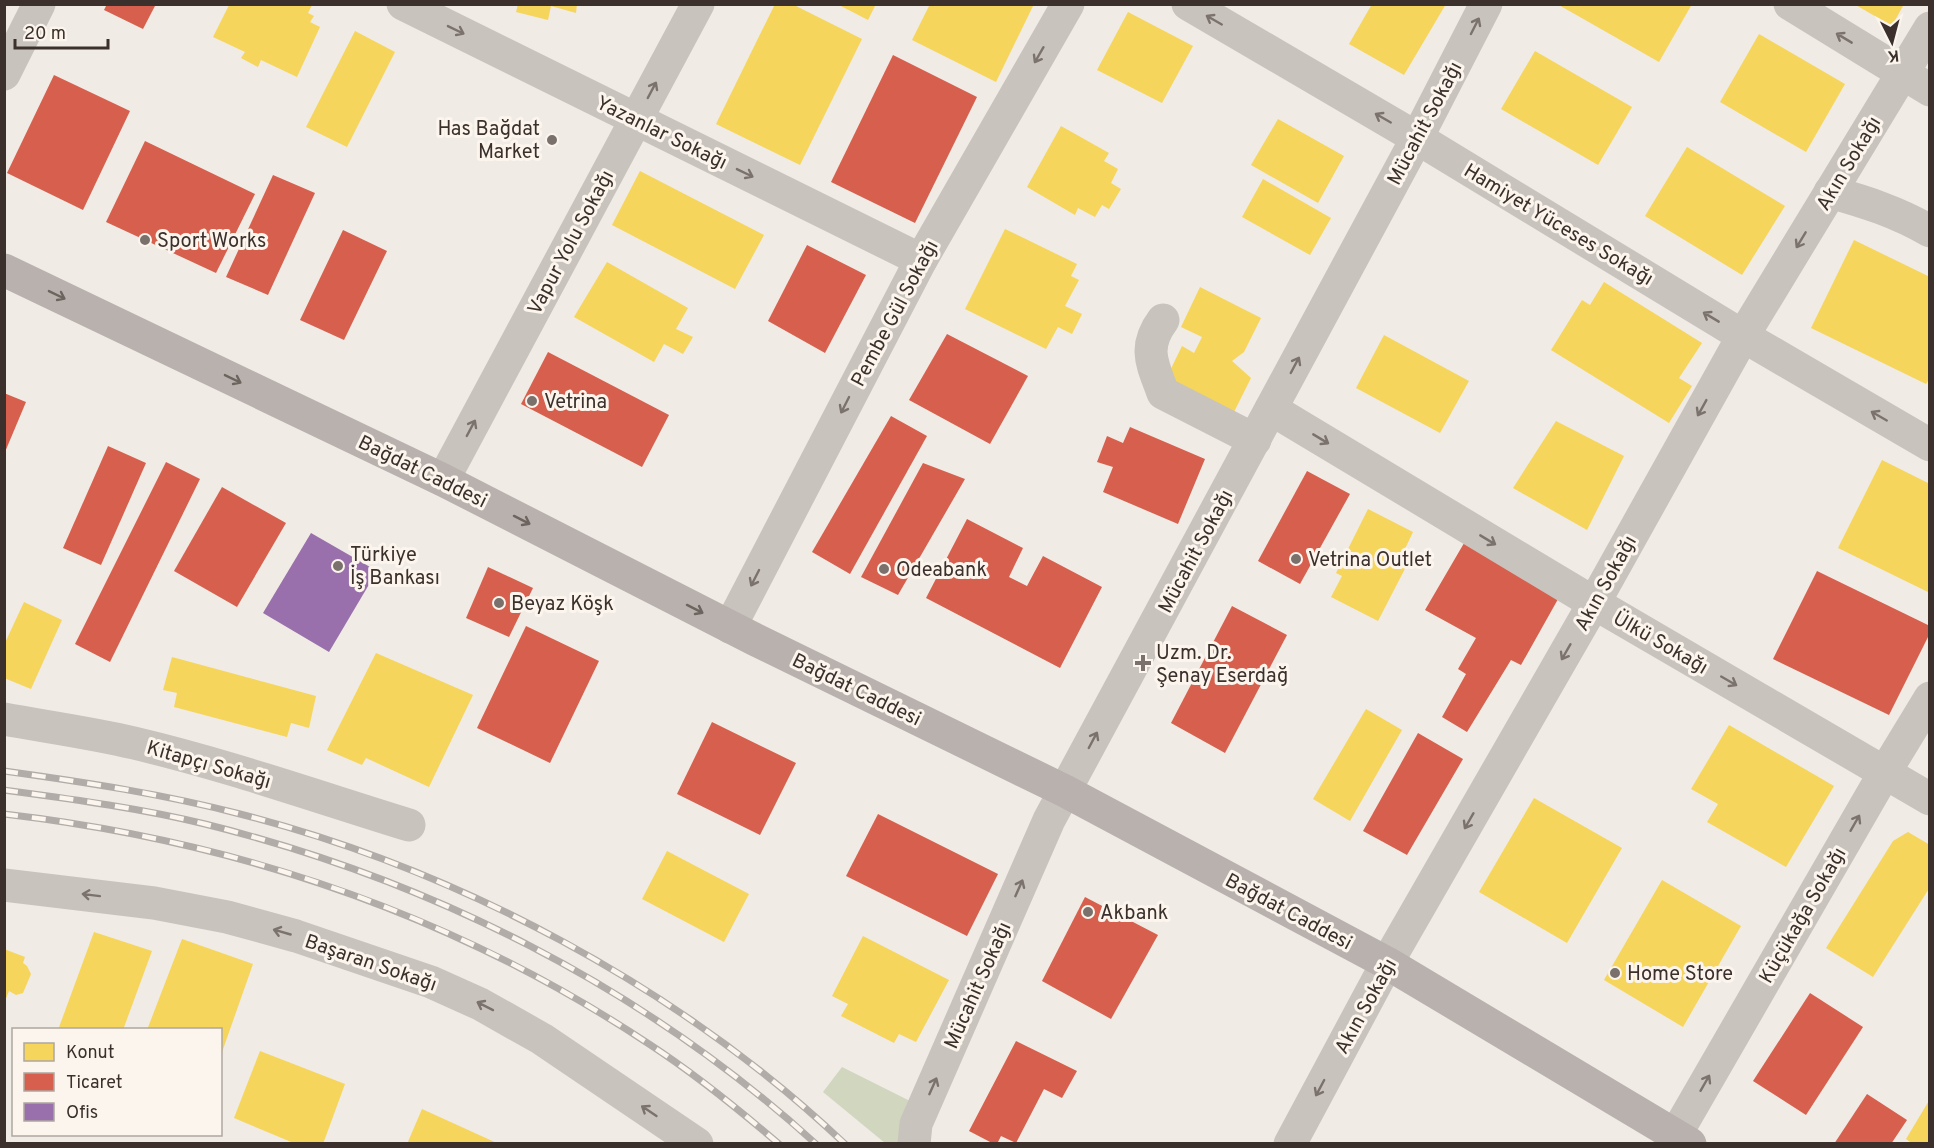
<svg xmlns="http://www.w3.org/2000/svg" width="1934" height="1148" font-family="Overpass,sans-serif">
<style>
.green{fill:#d1d6bf}
.homes{fill:#f6d55c}
.shops{fill:#d6604d}
.offices{fill:#9970ab}
.lines{fill:none;stroke-linecap:round;stroke-linejoin:round}
.minor{stroke:#c9c3be;stroke-width:33}
.major{stroke:#b8b1ad;stroke-width:33}
.rail-casing{stroke:#b1aca8;stroke-width:7}
.rail{stroke:#fbf5ee;stroke-width:4.5;stroke-dasharray:14;stroke-linecap:butt}
.oneway{stroke:#7b726d}
.oneway2{stroke:#6d645f}
.poi-dot{fill:#7a716c;stroke:#fbf5ee;stroke-width:2}
.labels{text-anchor:middle;stroke-width:6;stroke-linejoin:round;paint-order:stroke}
.street-label{font-size:20px;fill:#3b302b;stroke:#fbf5ee}
.poi-label{font-size:20px;fill:#3b302b;stroke:#fbf5ee;text-anchor:start}
</style>
<rect width="100%" height="100%" fill="#f0ebe5"/>
<path class="green" d="M842,1067L918,1105L898,1143H885L823,1092Z"/>
<g class="homes">
<path d="M518,4H577L576,13L551,6L548,20L516,12Z"/>
<path d="M775,4H792L862,39L800,165L716,124Z"/>
<path d="M837,4H876L868,20Z"/>
<path d="M930,4H1034L996,82L912,40Z"/>
<path d="M1372,4H1446L1404,75L1349,44Z"/>
<path d="M1557,4H1692L1659,62Z"/>
<path d="M1854,4H1904L1892,26Z"/>
<path d="M229,5H312L308,13L314,16L310,22L320,27L297,77L261,60L258,67L241,58L245,52L213,37Z"/>
<path d="M1128,12L1193,46L1162,103L1097,70Z"/>
<path d="M355,31L395,52L347,147L306,127Z"/>
<path d="M1759,34L1845,84L1806,152L1720,102Z"/>
<path d="M1535,51L1632,107L1598,165L1501,109Z"/>
<path d="M1278,119L1344,156L1318,203L1251,165Z"/>
<path d="M1061,126L1109,153L1104,161L1118,169L1111,183L1121,189L1109,209L1102,205L1095,217L1078,208L1075,215L1027,187Z"/>
<path d="M1687,147L1785,206L1742,275L1645,216Z"/>
<path d="M640,171L764,235L735,289L612,225Z"/>
<path d="M1263,179L1331,218L1310,255L1242,217Z"/>
<path d="M1005,229L1077,264L1071,276L1079,280L1065,306L1082,314L1072,334L1058,327L1046,349L965,309Z"/>
<path d="M1854,240L1930,277V378L1926,384L1811,328Z"/>
<path d="M607,262L688,308L676,329L693,337L683,354L664,344L654,362L574,317Z"/>
<path d="M1604,282L1702,343L1679,378L1692,386L1669,423L1551,350L1582,300L1590,305Z"/>
<path d="M1200,287L1261,318L1244,352L1232,361L1251,378L1233,414L1165,381L1182,346L1194,353L1202,337L1181,327Z"/>
<path d="M1384,335L1469,381L1440,433L1356,388Z"/>
<path d="M1556,421L1624,456L1587,530L1513,488Z"/>
<path d="M1882,460L1930,484V593L1838,548Z"/>
<path d="M1368,509L1413,532L1404,551L1410,559L1378,621L1331,597L1342,576L1336,573Z"/>
<path d="M24,602L62,620L31,689L4,678V645Z"/>
<path d="M376,653L473,695L429,787L366,758L362,765L327,750Z"/>
<path d="M172,657L316,696L309,728L291,723L287,737L174,707L177,693L163,690Z"/>
<path d="M1366,709L1402,730L1350,821L1313,799Z"/>
<path d="M1729,725L1834,786L1786,867L1707,822L1718,804L1691,789Z"/>
<path d="M1534,798L1622,848L1567,943L1479,892Z"/>
<path d="M1908,832L1930,845V887L1873,977L1826,948L1893,841Z"/>
<path d="M667,851L749,894L724,942L642,899Z"/>
<path d="M1662,880L1741,926L1683,1027L1604,980Z"/>
<path d="M94,932L152,951L123,1030H58Z"/>
<path d="M863,936L949,980L916,1042L899,1034L894,1043L841,1016L848,1004L832,996Z"/>
<path d="M182,939L253,964L221,1055L220,1030H147Z"/>
<path d="M4,949L25,957L23,963L27,966L31,974L23,993L16,995L9,991L5,1001Z"/>
<path d="M260,1051L345,1084L323,1144H296L234,1118Z"/>
<path d="M1930,1099V1144H1913L1906,1139Z"/>
<path d="M422,1109L499,1144H407Z"/>
</g>
<g class="shops">
<path d="M107,4H156L143,29L104,10Z"/>
<path d="M893,55L977,97L915,223L831,182Z"/>
<path d="M54,75L130,111L83,210L7,173Z"/>
<path d="M145,141L255,194L216,273L106,222Z"/>
<path d="M273,175L315,193L268,295L226,277Z"/>
<path d="M343,230L387,251L344,340L300,320Z"/>
<path d="M807,245L866,275L825,353L768,321Z"/>
<path d="M947,334L1028,376L990,444L909,400Z"/>
<path d="M548,352L669,415L642,467L521,404Z"/>
<path d="M4,393L26,402L5,452H4Z"/>
<path d="M891,416L927,436L850,574L812,552Z"/>
<path d="M1130,427L1205,459L1178,524L1103,492L1113,467L1097,462L1107,436L1123,443Z"/>
<path d="M108,446L146,463L101,565L63,548Z"/>
<path d="M166,462L200,479L110,662L75,644Z"/>
<path d="M923,463L965,479L898,595L861,577Z"/>
<path d="M1307,471L1350,494L1300,584L1258,561Z"/>
<path d="M222,487L286,523L237,607L174,571Z"/>
<path d="M967,519L1023,548L1009,577L1027,586L1043,556L1102,587L1060,668L926,598Z"/>
<path d="M1467,538L1562,592L1521,665L1511,660L1467,732L1442,717L1466,674L1458,669L1476,638L1425,610Z"/>
<path d="M488,567L533,588L509,637L466,618Z"/>
<path d="M1817,571L1930,626V633L1889,715L1773,659Z"/>
<path d="M1232,606L1287,635L1225,753L1171,723Z"/>
<path d="M526,626L599,661L550,763L477,728Z"/>
<path d="M712,722L796,763L760,835L677,794Z"/>
<path d="M1418,733L1463,759L1407,855L1363,831Z"/>
<path d="M878,814L998,874L967,936L846,876Z"/>
<path d="M1085,897L1158,935L1111,1019L1042,981Z"/>
<path d="M1810,993L1863,1027L1806,1115L1753,1081Z"/>
<path d="M1016,1041L1077,1071L1062,1098L1044,1089L1016,1143L1001,1136L997,1144H994L969,1131Z"/>
<path d="M1867,1094L1907,1120L1891,1144H1834Z"/>
</g>
<path class="offices" d="M311,533L377,571L329,652L263,613Z"/>
<g class="lines">
<g class="minor">
<path d="M403,4L921,260"/>
<path d="M1188,4L1417,138L1743,336L1930,445"/>
<path d="M1790,4L1930,90"/>
<path d="M4,74L39,4"/>
<path d="M1830,192C1866,202 1897,212 1930,231"/>
<path d="M1163,320C1142,348 1153,365 1163,393L1255,440"/>
<path d="M1271,409L1594,603L1930,799"/>
<path d="M443,480L698,4"/>
<path d="M730,627L921,260L1068,4"/>
<path d="M4,719C48,727 92,733 134,743C227,765 318,797 409,825"/>
<path d="M4,885L154,903L227,917L296,936L431,982L480,1004L542,1039L697,1144"/>
<path d="M1676,1134L1885,772L1930,698"/>
<path d="M914,1144L916,1124L1049,820L1417,138L1486,4"/>
<path d="M1290,1144L1387,963L1594,603L1743,336L1930,28"/>
</g>
<path class="major" d="M4,270L443,480L756,640L1065,791L1387,963L1690,1144"/>
<defs>
<g id="rail">
<path d="M4,771C84,782 163,794 240,814C459,870 680,988 845,1144"/>
<path d="M4,790C71,799 140,808 205,824C431,880 643,987 816,1144"/>
<path d="M4,814C238,841 453,914 649,1044C695,1074 737,1108 779,1144"/>
</g>
</defs>
<use href="#rail" class="rail-casing"/>
<use href="#rail" class="rail"/>
</g>
<defs><path id="oneway-shaft" d="M-6 0H5M1.5-3L5.5 0L1.5 3" fill="none" stroke-width="1.6" stroke-linecap="round" stroke-linejoin="round" transform="scale(1.5)"/></defs>
<g class="oneway">
<use href="#oneway-shaft" transform="translate(1214 20) rotate(-150)"/>
<use href="#oneway-shaft" transform="translate(1475 26) rotate(-63)"/>
<use href="#oneway-shaft" transform="translate(456 30) rotate(26)"/>
<use href="#oneway-shaft" transform="translate(1844 38) rotate(-149)"/>
<use href="#oneway-shaft" transform="translate(1039 55) rotate(120)"/>
<use href="#oneway-shaft" transform="translate(652 90) rotate(-62)"/>
<use href="#oneway-shaft" transform="translate(1383 118) rotate(-150)"/>
<use href="#oneway-shaft" transform="translate(745 173) rotate(26)"/>
<use href="#oneway-shaft" transform="translate(1801 240) rotate(121)"/>
<use href="#oneway-shaft" transform="translate(1711 317) rotate(-149)"/>
<use href="#oneway-shaft" transform="translate(1295 365) rotate(-62)"/>
<use href="#oneway-shaft" transform="translate(845 405) rotate(117)"/>
<use href="#oneway-shaft" transform="translate(1702 408) rotate(119)"/>
<use href="#oneway-shaft" transform="translate(1879 416) rotate(-150)"/>
<use href="#oneway-shaft" transform="translate(471 428) rotate(-62)"/>
<use href="#oneway-shaft" transform="translate(1321 439) rotate(31)"/>
<use href="#oneway-shaft" transform="translate(1488 540) rotate(31)"/>
<use href="#oneway-shaft" transform="translate(755 578) rotate(117)"/>
<use href="#oneway-shaft" transform="translate(1566 652) rotate(120)"/>
<use href="#oneway-shaft" transform="translate(1729 681) rotate(30)"/>
<use href="#oneway-shaft" transform="translate(1093 740) rotate(-62)"/>
<use href="#oneway-shaft" transform="translate(1469 821) rotate(120)"/>
<use href="#oneway-shaft" transform="translate(1855 823) rotate(-60)"/>
<use href="#oneway-shaft" transform="translate(1019 888) rotate(-66)"/>
<use href="#oneway-shaft" transform="translate(91 895) rotate(-173)"/>
<use href="#oneway-shaft" transform="translate(282 932) rotate(-164)"/>
<use href="#oneway-shaft" transform="translate(485 1006) rotate(-153)"/>
<use href="#oneway-shaft" transform="translate(1705 1083) rotate(-60)"/>
<use href="#oneway-shaft" transform="translate(933 1086) rotate(-66)"/>
<use href="#oneway-shaft" transform="translate(1320 1088) rotate(118)"/>
<use href="#oneway-shaft" transform="translate(649 1111) rotate(-146)"/>
</g>
<g class="oneway2">
<use href="#oneway-shaft" transform="translate(57 295) rotate(26)"/>
<use href="#oneway-shaft" transform="translate(233 379) rotate(26)"/>
<use href="#oneway-shaft" transform="translate(522 520) rotate(27)"/>
<use href="#oneway-shaft" transform="translate(695 609) rotate(27)"/>
</g>
<g class="poi-dot">
<circle cx="552" cy="140" r="6"/>
<circle cx="145" cy="240" r="6"/>
<circle cx="532" cy="401" r="6"/>
<circle cx="1296" cy="559" r="6"/>
<circle cx="338" cy="566" r="6"/>
<circle cx="884" cy="569" r="6"/>
<circle cx="499" cy="603" r="6"/>
<path d="M1140 654h6v6h6v6h-6v6h-6v-6h-6v-6h6z"/>
<circle cx="1088" cy="912" r="6"/>
<circle cx="1615" cy="973" r="6"/>
</g>
<g class="labels">
<g class="street-label">
<text transform="translate(1424 123) rotate(-62)" y="7">Mücahit Sokağı</text>
<text transform="translate(662 132) rotate(26)" y="7">Yazanlar Sokağı</text>
<text transform="translate(1848 163) rotate(-59)" y="7">Akın Sokağı</text>
<text transform="translate(1559 224) rotate(31)" y="7">Hamiyet Yüceses Sokağı</text>
<text transform="translate(570 242) rotate(-62)" y="7">Vapur Yolu Sokağı</text>
<text transform="translate(894 313) rotate(-62)" y="7">Pembe Gül Sokağı</text>
<text transform="translate(423 471) rotate(26)" y="7">Bağdat Caddesi</text>
<text transform="translate(1195 551) rotate(-62)" y="7">Mücahit Sokağı</text>
<text transform="translate(1605 583) rotate(-61)" y="7">Akın Sokağı</text>
<text transform="translate(1661 642) rotate(30)" y="7">Ülkü Sokağı</text>
<text transform="translate(857 689) rotate(26)" y="7">Bağdat Caddesi</text>
<text transform="translate(209 764) rotate(16)" y="7">Kitapçı Sokağı</text>
<text transform="translate(1289 911) rotate(28)" y="7">Bağdat Caddesi</text>
<text transform="translate(1802 915) rotate(-60)" y="7">Küçükağa Sokağı</text>
<text transform="translate(371 962) rotate(19)" y="7">Başaran Sokağı</text>
<text transform="translate(977 985) rotate(-66)" y="7">Mücahit Sokağı</text>
<text transform="translate(1365 1006) rotate(-61)" y="7">Akın Sokağı</text>
</g>
<g class="poi-label">
<text x="540" y="135" text-anchor="end">Has Bağdat<tspan x="540" dy="23">Market</tspan></text>
<text x="157" y="247">Sport Works</text>
<text x="544" y="408">Vetrina</text>
<text x="350" y="561">Türkiye<tspan x="350" dy="23">İş Bankası</tspan></text>
<text x="1308" y="566">Vetrina Outlet</text>
<text x="896" y="576">Odeabank</text>
<text x="511" y="610">Beyaz Köşk</text>
<text x="1156" y="659">Uzm. Dr.<tspan x="1156" dy="23">Şenay Eserdağ</tspan></text>
<text x="1100" y="919">Akbank</text>
<text x="1627" y="980">Home Store</text>
</g>
</g>
<rect width="1934" height="1148" fill="none" stroke="#3b302b" stroke-width="12"/>
<rect x="12" y="1028" width="210" height="108" fill="#fbf5ee" stroke="#aea6a0" stroke-width="1.5"/>
<rect x="24" y="1043" width="30" height="18" fill="#f6d55c" stroke="#aea6a0" stroke-width="1.5"/>
<text x="66" y="1058" font-size="18" fill="#3b302b">Konut</text>
<rect x="24" y="1073" width="30" height="18" fill="#d6604d" stroke="#aea6a0" stroke-width="1.5"/>
<text x="66" y="1088" font-size="18" fill="#3b302b">Ticaret</text>
<rect x="24" y="1103" width="30" height="18" fill="#9970ab" stroke="#aea6a0" stroke-width="1.5"/>
<text x="66" y="1118" font-size="18" fill="#3b302b">Ofis</text>
<g transform="translate(1892 42) rotate(174)" stroke="#fbf5ee" stroke-width="4.5" paint-order="stroke">
<path d="M0-4.5L10 22L0 15L-10 22Z" fill="#3b302b"/>
<text y="-9" font-size="16" font-weight="bold" text-anchor="middle" fill="#3b302b">K</text>
</g>
<path d="M15 39v9h93v-9" fill="none" stroke="#3b302b" stroke-width="3"/>
<text x="24" y="39" font-size="18" fill="#3b302b" stroke="#fbf5ee" stroke-width="4.5" paint-order="stroke">20 m</text>
</svg>
